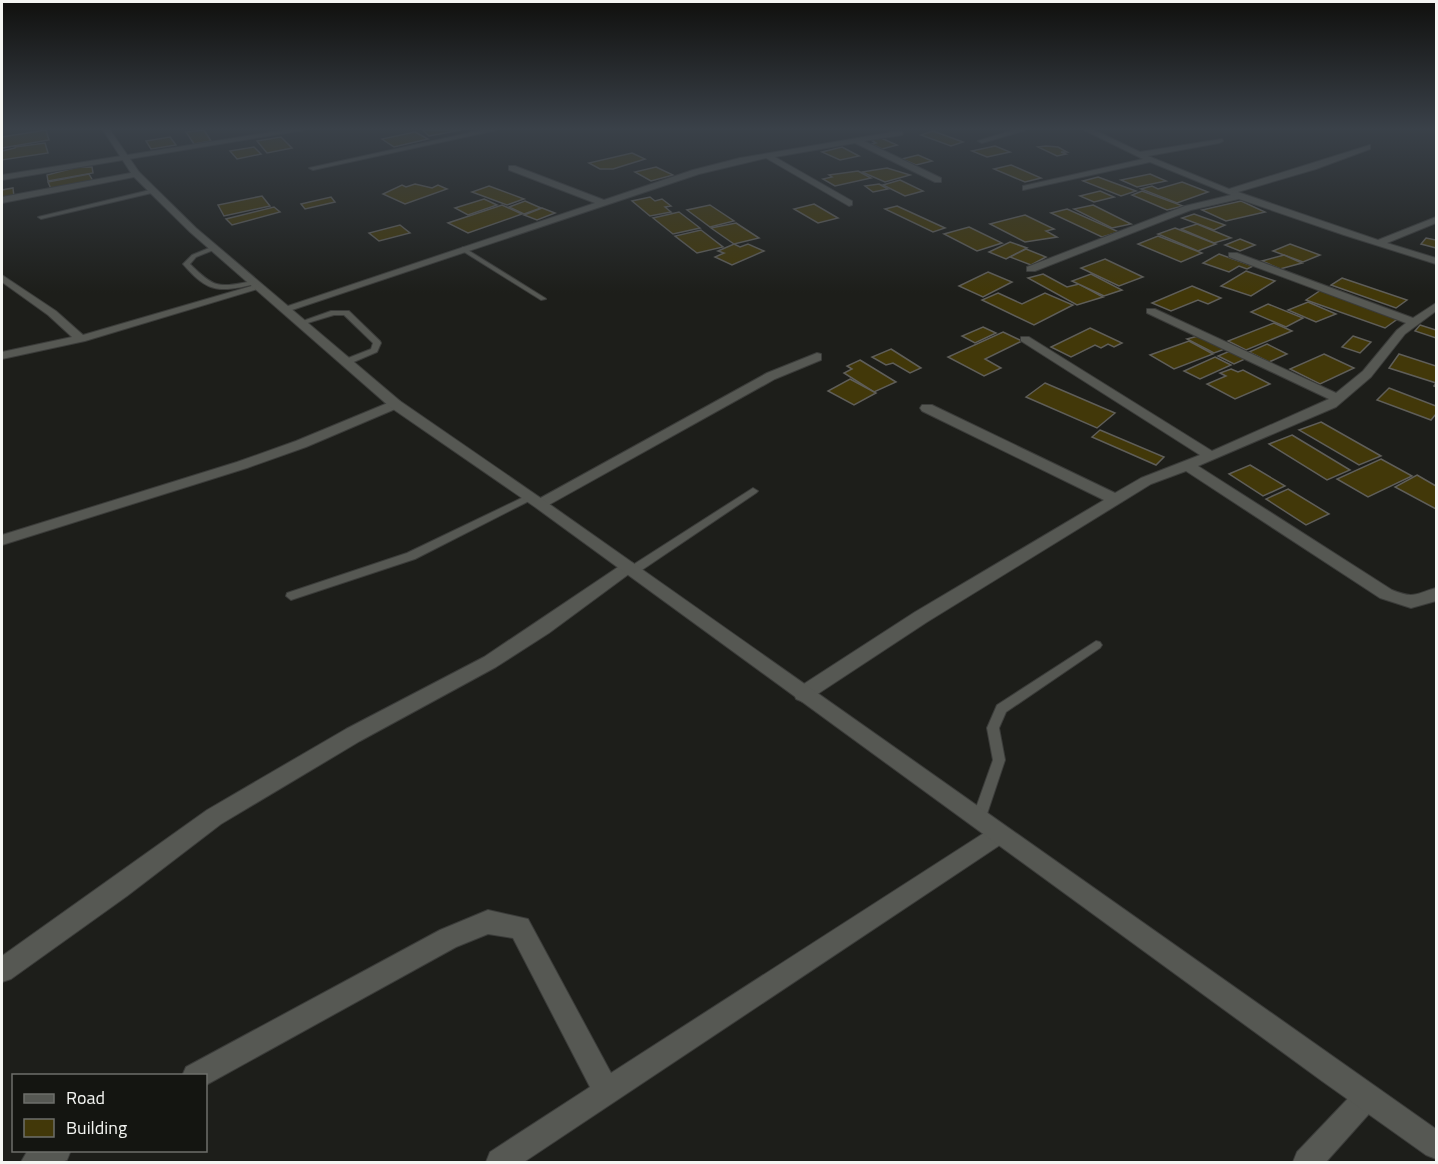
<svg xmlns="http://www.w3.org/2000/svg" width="1438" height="1164" font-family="'Titillium Web',sans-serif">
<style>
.building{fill:#423809;stroke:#5f5e59;stroke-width:1.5}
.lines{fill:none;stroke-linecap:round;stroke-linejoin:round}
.service-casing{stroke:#3b3c3a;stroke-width:2}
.minor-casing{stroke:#3b3c3a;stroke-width:2}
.tertiary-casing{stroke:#3b3c3a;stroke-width:2}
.service{fill:#565853;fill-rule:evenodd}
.minor{fill:#565853;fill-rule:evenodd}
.tertiary{fill:#565853;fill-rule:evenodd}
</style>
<rect width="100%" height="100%" fill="#1d1e1a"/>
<g class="building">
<path d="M46,130L49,140L2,148V137Z"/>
<path d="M204,130L211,141L194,144L186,132Z"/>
<path d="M423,130H461L429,136Z"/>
<path d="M933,131L963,142L951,146L921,135Z"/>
<path d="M415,132L428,139L394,147L382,139Z"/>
<path d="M170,137L176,145L151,149L146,141Z"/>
<path d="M281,137L292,148L267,153L257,141Z"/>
<path d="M881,138L897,145L882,149L871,144L876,143L871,140Z"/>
<path d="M45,143L48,153L2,160V151L15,148V147Z"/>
<path d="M995,146L1010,152L987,157L972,151Z"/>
<path d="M1046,146L1058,147L1067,152H1061L1066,154L1057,156L1038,147Z"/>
<path d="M254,147L261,154L237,159L230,151Z"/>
<path d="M842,147L859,156L840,160L822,152Z"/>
<path d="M632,153L645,159L613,169H600L589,163Z"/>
<path d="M918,155L932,161L916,165L902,159Z"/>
<path d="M1011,165L1041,178L1025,182L994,169Z"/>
<path d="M78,167H92L93,173L48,181L47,175Z"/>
<path d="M656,167L673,175L651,181L635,172Z"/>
<path d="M887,168L910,175L885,182L862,172Z"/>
<path d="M858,171L871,178L835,186L823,179L832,177L829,175Z"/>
<path d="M89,174L93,181L51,189L48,182Z"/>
<path d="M1150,174L1166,181L1137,187L1121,180Z"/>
<path d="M1098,177L1136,191L1121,196L1083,181Z"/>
<path d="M900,180L923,191L905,196L883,185Z"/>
<path d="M1182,182L1208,192L1177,203L1141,189L1152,186L1158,189Z"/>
<path d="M415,184L432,188L438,185L447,189L405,204L383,194L402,185L406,187Z"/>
<path d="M879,184L888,189L873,192L865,186Z"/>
<path d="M489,186L524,199L507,205L472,192Z"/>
<path d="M13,188L14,197L2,199V190Z"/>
<path d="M1100,191L1114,197L1094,202L1080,196Z"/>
<path d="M1142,191L1183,206L1167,210L1132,195Z"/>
<path d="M262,196L270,206L224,216L218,205Z"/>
<path d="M331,197L335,202L305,209L301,204Z"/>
<path d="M650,197L655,201L662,199L671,206L665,207L671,212L650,216L632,201Z"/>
<path d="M484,199L497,205L468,215L455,208Z"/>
<path d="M525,201L541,208L524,214L509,207Z"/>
<path d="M1241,201L1265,212L1226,221L1202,210Z"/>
<path d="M814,204L838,218L818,223L794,209Z"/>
<path d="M502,205L522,214L468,233L448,223Z"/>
<path d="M710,205L734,221L710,227L687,210Z"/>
<path d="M1093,205L1131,224L1112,228L1074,209Z"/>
<path d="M897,206L945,228L933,232L885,209Z"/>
<path d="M274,207L280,212L232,225L226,219Z"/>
<path d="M542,208L555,213L537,220L524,215Z"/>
<path d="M1067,209L1119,232L1102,237L1051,213Z"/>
<path d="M679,212L700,228L673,234L653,218Z"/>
<path d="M1194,214L1225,225L1214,230L1182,218Z"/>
<path d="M1025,215L1054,229L1046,231L1057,237L1025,242L990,224Z"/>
<path d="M736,223L759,238L734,244L711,228Z"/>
<path d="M1197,224L1231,238L1214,243L1181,229Z"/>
<path d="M400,225L410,233L379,241L369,233Z"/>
<path d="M969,227L1002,243L977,251L944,234Z"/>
<path d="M1175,228L1216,244L1198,251L1158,234Z"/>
<path d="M701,230L723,247L697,253L675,236Z"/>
<path d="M1158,236L1202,253L1181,262L1138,244Z"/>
<path d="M1426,238L1436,240V248L1421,244Z"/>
<path d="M1240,239L1255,245L1240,251L1225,245Z"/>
<path d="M1010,242L1027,248L1006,259L989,252Z"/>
<path d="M734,244L740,247L748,244L764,251L732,265L715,257L724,253L718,251Z"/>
<path d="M1290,244L1320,255L1303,262L1273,251Z"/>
<path d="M1026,249L1046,257L1031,265L1010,257Z"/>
<path d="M1219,254L1253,266L1247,269L1239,266L1229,272L1203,263Z"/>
<path d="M1284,255L1302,263L1280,269L1262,261Z"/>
<path d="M1105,259L1143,277L1119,286L1081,268Z"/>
<path d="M1246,271L1275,281L1251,296L1221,286Z"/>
<path d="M988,272L1012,282L983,297L959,286Z"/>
<path d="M1043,274L1067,287L1079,284L1103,297L1077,305L1028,278Z"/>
<path d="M1091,274L1122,290L1104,296L1072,281Z"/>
<path d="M1342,278L1407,300L1396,308L1331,285Z"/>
<path d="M1192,286L1221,298L1208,304L1198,300L1171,311L1152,303Z"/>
<path d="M1321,290L1399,318L1385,328L1306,300Z"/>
<path d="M998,293L1022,304L1045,293L1073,305L1034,325L982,300Z"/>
<path d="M1308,302L1336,314L1316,322L1288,310Z"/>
<path d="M1268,304L1303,318L1286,327L1251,312Z"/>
<path d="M1274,323L1292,331L1246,350L1228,341Z"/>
<path d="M1420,325L1436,330V338L1415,331Z"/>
<path d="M983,327L996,333L975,343L962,336Z"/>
<path d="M1090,328L1122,343L1114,347L1108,344L1101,348L1095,345L1071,357L1051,347Z"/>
<path d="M1003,332L1022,341L985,359L1001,368L984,376L948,357Z"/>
<path d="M1198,336L1225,349L1214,353L1187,339Z"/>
<path d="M1353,336L1371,342L1360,353L1342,347Z"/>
<path d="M1189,341L1213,354L1174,369L1150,355Z"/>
<path d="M1267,344L1287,354L1269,362L1249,352Z"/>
<path d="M891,349L921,368L910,373L893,363L886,365L872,357Z"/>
<path d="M1230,351L1245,359L1234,364L1218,356Z"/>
<path d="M1324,354L1354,368L1320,384L1290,369Z"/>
<path d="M1399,354L1436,366V387L1434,386L1436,383L1389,368Z"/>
<path d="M1215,357L1231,365L1200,379L1184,371Z"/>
<path d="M860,360L896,382L874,392L844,373L852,369L847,366Z"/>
<path d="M1231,369L1238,372L1243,370L1270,384L1235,399L1207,384L1226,376L1220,373Z"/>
<path d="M850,379L876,393L854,405L828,391Z"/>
<path d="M1045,383L1115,413L1097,428L1026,397Z"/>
<path d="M1389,388L1436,406V414L1431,420L1377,400Z"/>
<path d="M1321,422L1381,456L1359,465L1299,430Z"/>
<path d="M1100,430L1164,457L1156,465L1092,437Z"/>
<path d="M1292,435L1350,470L1327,480L1269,444Z"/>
<path d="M1381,459L1412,476L1368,497L1337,479Z"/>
<path d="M1250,465L1285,486L1263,496L1229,474Z"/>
<path d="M1417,475L1436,486V509L1395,487Z"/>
<path d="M1288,489L1329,514L1306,525L1266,499Z"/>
</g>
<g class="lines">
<defs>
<g id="service">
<path d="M154,189L156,190V192L41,219L38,217Z"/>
<path d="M214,246L217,248L216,249L196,257L190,264C216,290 219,287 254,281L256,282V284C219,292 209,294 183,264L192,255Z"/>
<path d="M463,247L545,298L546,299L541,300L461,250L460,249Z"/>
<path d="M331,311H349L380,341L381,343L377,352L349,364H343V360L371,349L373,343L344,315H334L301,325L297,323Z"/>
<path d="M753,488L758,491L756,493L636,574H628L627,571L628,568Z"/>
<path d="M530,494L533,495L535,497L533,499L415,559L291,600L286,596L287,593L407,553Z"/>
<path d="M1096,641L1100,642L1102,645L1100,648L1006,712L999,728L1005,760L984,823L979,825L974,823L972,819L993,760L987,728L997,705Z"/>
</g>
<g id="minor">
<path d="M285,130H304L2,180V175Z"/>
<path d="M482,130H497L313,170L309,168Z"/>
<path d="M1013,130H1026L982,143L978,141Z"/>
<path d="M1084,130H1094L1140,152L1222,139L1223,141L1219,143L1148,156L1229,189L1370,145V149L1316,169L1238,192L1378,240L1436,217V223L1387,243L1436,258V264L1344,235L1239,199L1191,210L1035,271H1027V267L1185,206L1231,195L1150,162L1023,190V186L1143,159Z"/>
<path d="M899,131L903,133L902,135L864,141L941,178V182H935L855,143L775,157L852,201V205L849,206L766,158L699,174L289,311H281L279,309L595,203L509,170V166H515L604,200L693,170L740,158Z"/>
<path d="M136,172H139V176L2,203V197Z"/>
<path d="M1229,253H1237L1413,318L1436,303V311L1405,334L1371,377L1336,407L1198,466L1392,590C1414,599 1415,594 1436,588V601L1411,608L1380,598L1186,471L1151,484L927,622L810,699L803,702L796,699L794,694L796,689L915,612L1104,500L922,411L920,408L922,405H932L1115,493L1141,478L1200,455L1021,341V337H1029L1212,451L1329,399L1147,313V309H1155L1336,393L1363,371L1397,330L1406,323L1229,257Z"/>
<path d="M2,275L56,311L83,335L255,285L259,284L264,287L85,341L2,359V352L72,337L48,315L2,282Z"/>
<path d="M817,353L821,354V360L775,379L545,507L540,509L533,504L535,501L767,373Z"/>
<path d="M395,400L400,401L401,404L400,407L306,447L247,468L2,545V535L237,462L296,441Z"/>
<path d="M627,561L633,563L635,567L633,571L549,633L496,667L360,741L221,824L127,896L11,979L2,982V956L207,810L346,729L484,657Z"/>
<path d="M998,824L1006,827L1009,834L1006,841L524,1162H486L490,1152L590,1087L513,938L488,934L456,947L206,1085V1076H182L186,1067L440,930L488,910L528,919L611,1073Z"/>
<path d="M1367,1084L1376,1088L1380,1097L1376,1106L1326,1162H1293L1297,1152L1358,1088Z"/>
<path d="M28,1150H71L67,1160L62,1162H21Z"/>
</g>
<path id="tertiary" d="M103,130H110L139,172L196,228L400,401L545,501L1436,1129V1159L1426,1155L1322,1081L535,507L390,407L190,232L133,176Z"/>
</defs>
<use href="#service" class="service-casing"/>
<use href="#minor" class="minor-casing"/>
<use href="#tertiary" class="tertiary-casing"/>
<use href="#service" class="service"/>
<use href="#minor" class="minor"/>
<use href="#tertiary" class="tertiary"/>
</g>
<linearGradient id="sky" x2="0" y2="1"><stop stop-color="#10100e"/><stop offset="0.44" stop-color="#3a4149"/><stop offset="1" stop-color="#3a4149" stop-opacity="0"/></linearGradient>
<rect width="1438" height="293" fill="url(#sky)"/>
<rect width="1438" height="1164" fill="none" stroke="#f4f5f2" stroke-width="6"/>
<rect x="12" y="1074" width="195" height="78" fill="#141511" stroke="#6e6f6b" stroke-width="1.5"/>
<rect x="24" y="1094" width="30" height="9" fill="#565853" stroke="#6e6f6b" stroke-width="1.5"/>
<text x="66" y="1104" font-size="18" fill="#f4f5f2">Road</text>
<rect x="24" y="1119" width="30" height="18" fill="#423809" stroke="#6e6f6b" stroke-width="1.5"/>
<text x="66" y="1134" font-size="18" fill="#f4f5f2">Building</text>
</svg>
